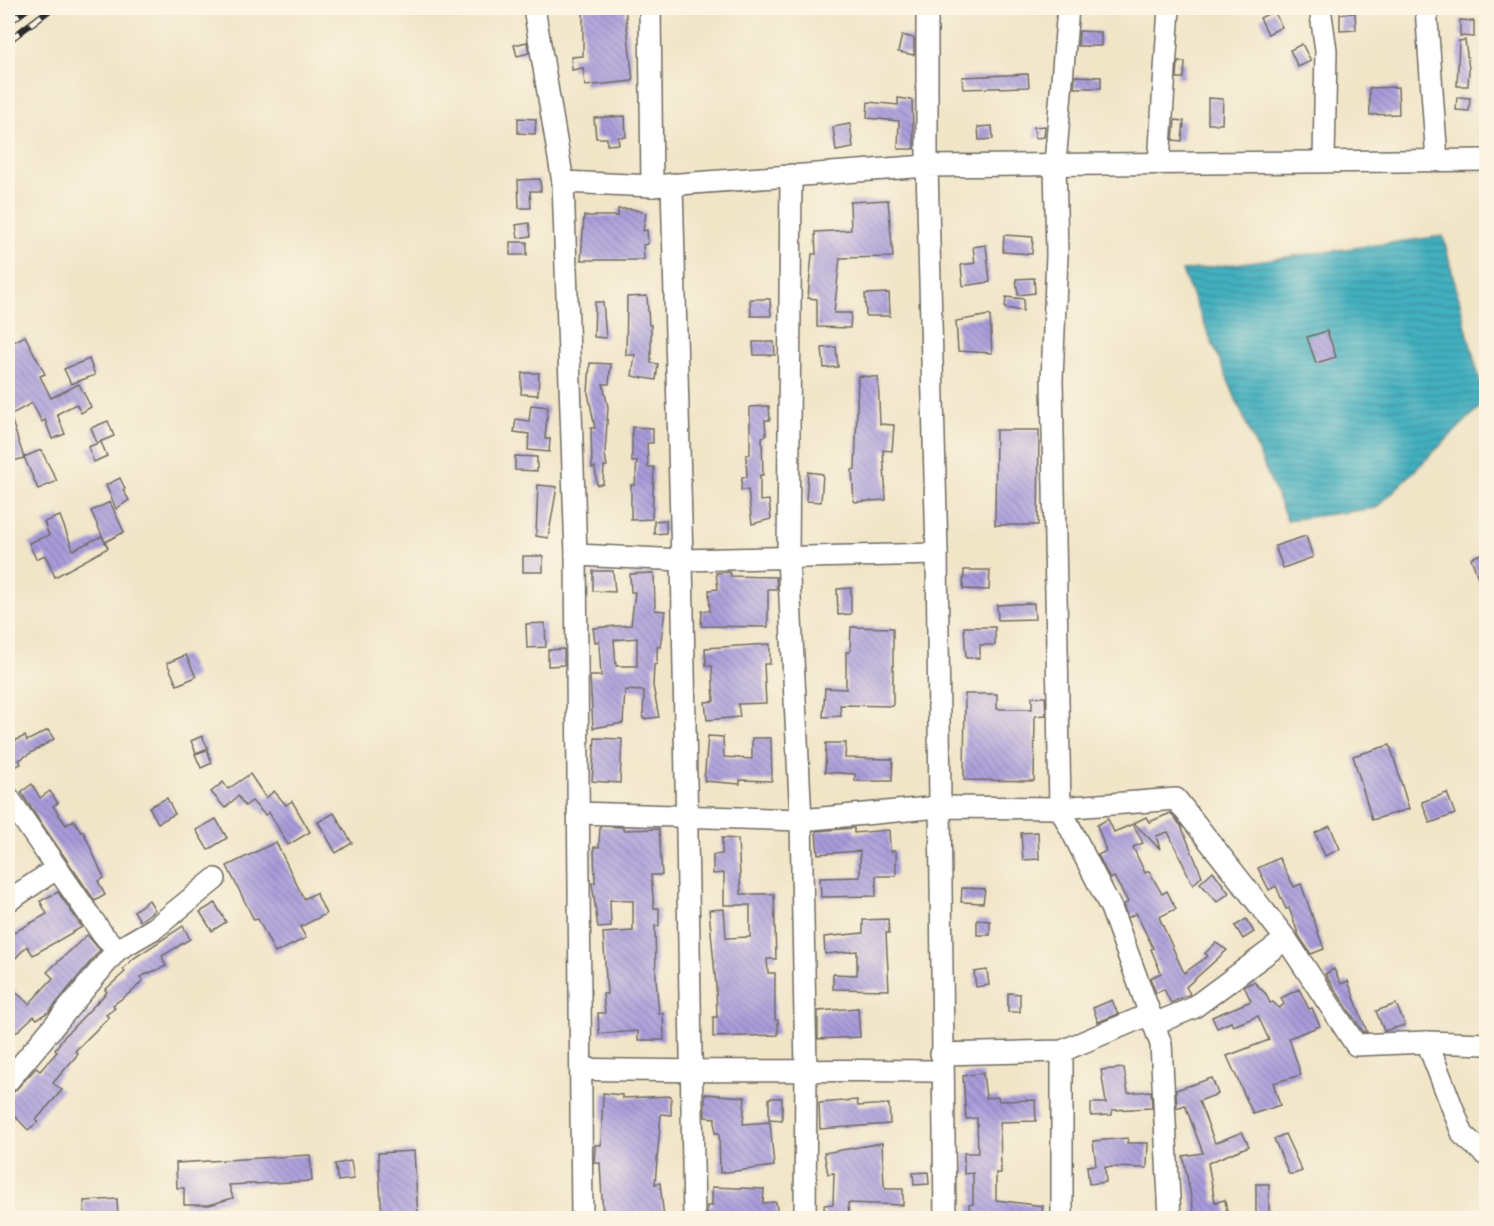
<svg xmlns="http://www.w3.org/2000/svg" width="1494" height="1226" font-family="'Sorts Mill Goudy',serif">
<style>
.water{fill:url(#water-rules);stroke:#376e76;stroke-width:1.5}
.building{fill:url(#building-back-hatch);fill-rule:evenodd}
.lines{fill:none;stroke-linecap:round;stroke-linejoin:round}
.minor-casing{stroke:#706c62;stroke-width:24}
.minor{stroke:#fff;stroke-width:21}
.rail-casing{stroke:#2b2b2b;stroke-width:7}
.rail{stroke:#fcf5e5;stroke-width:4.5;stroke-dasharray:14;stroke-linecap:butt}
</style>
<defs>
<pattern id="water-rules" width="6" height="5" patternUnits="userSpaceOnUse" patternTransform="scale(1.5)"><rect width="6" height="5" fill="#43b0c0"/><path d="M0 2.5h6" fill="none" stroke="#388f9c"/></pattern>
<pattern id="building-back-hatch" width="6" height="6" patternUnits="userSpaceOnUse" patternTransform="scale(1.5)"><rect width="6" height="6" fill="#a99bdb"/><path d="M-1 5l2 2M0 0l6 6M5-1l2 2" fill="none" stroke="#8a7fb2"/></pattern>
</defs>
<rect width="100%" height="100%" fill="#fcf5e5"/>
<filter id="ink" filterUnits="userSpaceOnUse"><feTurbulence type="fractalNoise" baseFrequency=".0167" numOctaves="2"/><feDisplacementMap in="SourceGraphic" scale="12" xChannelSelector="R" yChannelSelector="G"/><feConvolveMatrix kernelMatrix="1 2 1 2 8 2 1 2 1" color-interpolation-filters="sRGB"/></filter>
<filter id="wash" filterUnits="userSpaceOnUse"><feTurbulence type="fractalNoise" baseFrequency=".008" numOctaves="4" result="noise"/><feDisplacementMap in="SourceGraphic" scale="24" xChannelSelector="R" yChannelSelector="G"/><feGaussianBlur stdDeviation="1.35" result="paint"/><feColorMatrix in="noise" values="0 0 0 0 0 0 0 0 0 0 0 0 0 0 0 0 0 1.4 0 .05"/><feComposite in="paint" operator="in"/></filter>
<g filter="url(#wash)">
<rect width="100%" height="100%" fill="#f1e5c8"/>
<path class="water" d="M1443,236L1485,402L1376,508L1287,520L1182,271Z"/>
<g id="blocks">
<g class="building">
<path d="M583,8H625L633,81L585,86L583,68L572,70L571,57L583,56Z"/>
<path d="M1274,11L1282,27L1268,34L1260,18Z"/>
<path d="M1355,13L1356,30L1340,31V14Z"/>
<path d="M1460,20L1474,21V37L1460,36Z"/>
<path d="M1079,31L1101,32V46H1078Z"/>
<path d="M902,35L914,38V55L898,52Z"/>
<path d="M1465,40L1469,69L1468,86H1457L1459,41Z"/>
<path d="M527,42L529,53L517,56L514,45Z"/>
<path d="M1302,44L1311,61L1298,67L1290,50Z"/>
<path d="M1178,62H1185L1184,78H1177Z"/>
<path d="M1028,74L1029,87L963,89L962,77Z"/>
<path d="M1075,76L1101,77V88H1074Z"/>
<path d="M1398,87L1399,114L1370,115L1369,88Z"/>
<path d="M1457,97L1470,98L1469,111L1456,110Z"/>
<path d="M898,98L912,100L914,149H898L899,121L867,118L868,102L898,105Z"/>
<path d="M1208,98L1223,99L1222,124H1208Z"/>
<path d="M625,116L626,137H618L619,144L607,145V138H596L594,118Z"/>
<path d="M518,118L536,119L535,134L518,133Z"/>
<path d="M1175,120L1184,121L1182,141L1173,140Z"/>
<path d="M850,124L853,148L836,151L833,127Z"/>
<path d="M992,126L993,139L979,140L978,127Z"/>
<path d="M1045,126L1044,137L1035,138L1034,127Z"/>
<path d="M540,179L541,191H530L531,208H519L518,180Z"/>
<path d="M888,200L893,257L840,258L834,313H851L850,328L817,327V299L808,298L812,254H816L815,232L851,230L850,202Z"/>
<path d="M618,209H632L646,213L643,231L647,230L648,244L643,245L644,260H581L584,216H618Z"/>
<path d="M529,223L531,236L518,238L516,225Z"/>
<path d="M1004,235L1033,237L1032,254L1003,252Z"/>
<rect x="510" y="242" width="17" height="13"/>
<path d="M986,245L990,282L963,286L961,265L975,263L973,247Z"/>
<path d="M1034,278L1035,293L1018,295L1016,279Z"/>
<path d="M889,293L890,316H866L865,294Z"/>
<path d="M647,296L649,325H651V363L658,364L656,380L632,376L635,355H626L627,297Z"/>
<path d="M1006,297L1024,299L1023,311L1005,308Z"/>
<path d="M750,299H770L771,316H751Z"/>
<path d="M595,302H603L606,338L594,337Z"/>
<path d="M990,315L992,353L958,351L956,321Z"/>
<path d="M1327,331L1336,357L1316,363L1307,337Z"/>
<path d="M25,336L45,374L40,376L51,398L79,384L91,407L81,413L76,404L57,414L65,434L52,439L45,420L42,422L32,403L10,415L24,458L10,462L8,454V345Z"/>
<path d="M753,342H774L775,355H754Z"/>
<path d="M836,347L838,367L824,368L822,348Z"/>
<path d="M89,359L95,375L71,384L64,369Z"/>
<path d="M590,363L611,364L609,384H603L608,407L605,455L607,466H604L603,484L597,485L595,467L592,468L591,428H595L588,393Z"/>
<path d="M522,373H539L538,395L521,394Z"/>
<path d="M858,376L878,377L880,424L894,425L892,451L883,450L886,500L854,502L852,470L855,469Z"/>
<path d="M531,405L548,407L545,439H550L549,452L528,450L529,434L514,432L516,419L529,421Z"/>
<path d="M769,406L770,420H765L766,436L762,437L763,475H760V501L769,500L771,519L752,524L748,490H741L742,477H747L746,455L750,454V407Z"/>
<path d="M108,421L114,436L97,443L91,428Z"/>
<path d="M632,427L653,428V443H647L648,467H654L652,519L631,520V485H635L637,461L632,462Z"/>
<path d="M996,430H1039L1038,525H995Z"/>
<path d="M101,442L107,456L94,462L88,447Z"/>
<path d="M41,450L57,481L38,489L24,457Z"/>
<path d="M515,456L537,457V471L515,470Z"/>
<path d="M808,472L823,474L821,502L806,501Z"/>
<path d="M120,478L125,489L123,490L129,500L116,509L106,485Z"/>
<path d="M538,485L557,487L548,538L536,536Z"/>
<path d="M110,502L124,532L105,542L108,548L55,577L45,555L36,559L29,543L49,535L44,522L60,516L73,550L102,536L105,542L91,511Z"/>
<path d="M666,520V533L654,534V521Z"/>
<path d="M1306,536L1313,557L1283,568L1275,546Z"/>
<path d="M1486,552V596L1485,597L1471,558Z"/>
<rect x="523" y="556" width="20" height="16"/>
<path d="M964,570H990L989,590L963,589Z"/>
<path d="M593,571H613L615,592L593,591Z"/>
<path d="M730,572L731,576L776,577L777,589H768V627L701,626L702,611H710L709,590L718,589L716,573Z"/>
<path d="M654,573L655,610L665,611L660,647H657V664L654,665L653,686L659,717L643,719L644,691L625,690L623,723L593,728L590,676H601L599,641L595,642L593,628L631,625L635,592H631L630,574ZM637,638V666H616L614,640Z"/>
<path d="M851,588V614L838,615L837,589Z"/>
<path d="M1034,603L1035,619L998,620L997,605Z"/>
<path d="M545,623L546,647L527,648L526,624Z"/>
<path d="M851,627L893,628V706L840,705L841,716L823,717L825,688L846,689V652H850Z"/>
<path d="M964,627H995V645H980V658H966Z"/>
<path d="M770,644V664H764L766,703L738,704L740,717L707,720L705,702L714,701L712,666H706L705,648Z"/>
<path d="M564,649V665L548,666V650Z"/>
<path d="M186,655L196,677L177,685L167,663Z"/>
<path d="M965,694H997V709H1032V697H1045L1046,715L1035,716L1034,781L964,780Z"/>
<path d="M48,730L54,739L19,760L21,764L8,770V733L12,742L25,736L27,741Z"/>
<path d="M202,736L208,748L196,753L191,741Z"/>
<path d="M708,736L723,737L724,757L752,759V738H771L772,781L740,780V784L704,781Z"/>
<path d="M595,738L622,739L620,783L592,781Z"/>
<path d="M826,743H846L845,758L893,759L892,781H855V774L825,772Z"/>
<path d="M1390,745L1409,809L1372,820L1353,756Z"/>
<path d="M207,750L212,763L201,768L195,754Z"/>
<path d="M250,774L266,798L274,791L286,805L292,801L310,832L288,845L269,812L265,815L252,801L245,806L238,796L225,808L211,792L223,782L228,789Z"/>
<path d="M32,784L40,798L50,791L58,803L53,806L66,825L74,820L81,832L83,831L104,878L98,881L105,895L95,901L35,814L21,792Z"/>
<path d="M1447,793L1455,814L1430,823L1422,802Z"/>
<path d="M167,798L175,814L158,823L149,807Z"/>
<path d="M334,813L352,843L336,853L318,822Z"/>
<path d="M1171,813L1181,826L1202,876L1193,885L1168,832L1156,836L1160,849L1134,823L1146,817L1149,822Z"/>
<path d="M216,819L227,838L208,850L196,830Z"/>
<path d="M1108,819L1114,832L1133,824L1143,843L1133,847L1145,873L1149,871L1162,894L1167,891L1176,909L1159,917L1184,973L1208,956L1205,953L1216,943L1227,950L1186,987L1190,994L1171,1003L1164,989L1156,993L1150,978L1161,973L1151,949L1153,948L1136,913L1128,918L1123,905L1128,902L1114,877L1110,879L1098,855L1106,851L1097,825Z"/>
<path d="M600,826L623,827V830L659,829L662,875H651L654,908H659V926H655L656,979L659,1014L663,1013L664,1040H638V1031L599,1034L598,1013H605L603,994H607L603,933L633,931V901L610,900L611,927L598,928L592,883H595L594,847H599Z"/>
<path d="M1330,826L1340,849L1325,856L1315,833Z"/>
<path d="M854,828V833L889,830L890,851H896V876H876V896L821,897L820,878L860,877V851L818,854L816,831Z"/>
<path d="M1038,832L1039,859L1023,860L1021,833Z"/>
<path d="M722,838L738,839L741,894H774L776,959H767L768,973H775V1020H778V1035L713,1037V1017H717L716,986L709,910L724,909L726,938L750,937V905H724V873L713,874V855L722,854Z"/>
<path d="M276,842L304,899L316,893L326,914L300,927L306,938L275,953L258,919L254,920L227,866Z"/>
<path d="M1279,858L1294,887L1301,884L1324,949L1311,954L1299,936L1289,908L1286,909L1276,886L1269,890L1258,868Z"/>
<path d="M1213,871L1229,893L1217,902L1200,883Z"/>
<path d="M962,888L985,889L983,903L961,902Z"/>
<path d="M58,892L82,927L33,955L27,946L8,966V936L47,914L40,901Z"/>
<path d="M149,900L155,910L140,921L134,911Z"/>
<path d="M215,903L226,922L212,931L200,912Z"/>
<path d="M888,919L889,933H886L889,990L833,989V974L857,975V951L825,954L824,937L863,933V920Z"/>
<path d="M1246,919L1254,932L1243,939L1235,926Z"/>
<path d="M977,920L990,921V935H977Z"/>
<path d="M183,926L190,939L162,956L166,966L140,977L143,980L134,990L113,1005L115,1008L106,1015L109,1017L75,1051L78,1054L53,1083L62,1090L36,1120L38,1122L28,1130L15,1116L8,1124V1098L36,1068L40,1071L57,1052L55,1050L62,1039L107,992L105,990L125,972L123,969L134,958Z"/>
<path d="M87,935L100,950L50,1011L37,1019L34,1016L8,1040V985L29,1004L53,978L47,972Z"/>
<path d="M1334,969L1341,984L1348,981L1367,1032H1363L1325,974Z"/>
<path d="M987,970L989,985L976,987L974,972Z"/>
<path d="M1254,982L1266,994L1270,1003L1273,1002L1279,1008L1284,1004L1281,998L1299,989L1309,1009L1312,1008L1320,1026L1289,1038L1301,1075L1273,1083L1280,1105L1253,1114L1227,1056L1269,1040L1258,1016L1233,1026L1231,1022L1217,1028L1212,1017L1251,1001L1244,986Z"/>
<path d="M1008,993L1020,994V1012H1008Z"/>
<path d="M1112,1000L1118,1014L1098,1022L1093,1008Z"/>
<path d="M1396,1004L1405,1025L1384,1031L1376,1011Z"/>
<path d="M858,1008L860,1037L818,1039V1011Z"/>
<path d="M1124,1068L1128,1093L1151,1091L1152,1108L1112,1110V1115L1091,1116V1103H1106L1101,1070Z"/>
<path d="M983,1073L986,1098L998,1097L999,1101L1035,1100L1036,1121L1000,1122L1001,1173H996V1200L1043,1206L1041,1218H970L969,1205L973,1204V1173L964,1174V1153H978L977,1118L966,1119L963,1076Z"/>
<path d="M1212,1078L1218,1094L1199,1101L1215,1143L1242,1132L1249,1146L1208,1163L1215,1202L1225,1200L1228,1218H1195L1183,1156L1203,1153L1185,1105L1177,1108L1176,1090Z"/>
<path d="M603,1093L622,1095V1098L671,1096V1115L661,1114L655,1184L660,1183L664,1218H634V1215L603,1217L600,1163H594L595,1145H601Z"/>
<path d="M705,1094L745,1097L743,1124L770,1122L774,1166L720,1173L719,1133H715V1118L705,1117Z"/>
<path d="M769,1098H782V1120L769,1119Z"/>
<path d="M857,1100L858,1106L889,1104L890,1124L820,1129L819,1103Z"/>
<path d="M1285,1134L1302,1171L1294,1174H1289L1274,1139Z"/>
<path d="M1128,1138L1127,1143H1148L1147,1168L1105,1167L1106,1182L1089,1184L1087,1166L1096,1165L1093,1141Z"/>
<path d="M882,1143L884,1185L886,1189H903V1205L848,1203L849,1218H825L824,1205L833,1204L834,1173L828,1174L824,1153Z"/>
<path d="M414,1151L418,1218H382L378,1153Z"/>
<path d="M310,1155L312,1181L229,1185L233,1198L209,1205H184V1188H177L176,1163Z"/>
<path d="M351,1161L354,1179L338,1181L335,1164Z"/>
<path d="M928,1172L929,1184L914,1185L913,1173Z"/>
<rect x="1256" y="1184" width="13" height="29"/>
<path d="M712,1187L764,1189L763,1203L776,1202L778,1218H707V1206H712Z"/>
<path d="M117,1199L118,1218H85L84,1201Z"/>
</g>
</g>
</g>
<g filter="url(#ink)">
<use href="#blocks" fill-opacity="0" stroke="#706c62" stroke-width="1.5"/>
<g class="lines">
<defs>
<g id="minor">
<path d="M534,8L563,182L576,555L582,1218"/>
<path d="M650,8L652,186"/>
<path d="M1068,8L1055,164L1057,255L1052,380L1060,808L1111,908L1161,1044L1170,1218"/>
<path d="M1320,8L1326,50L1324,161"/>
<path d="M1426,8L1437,160"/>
<path d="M1159,163L1169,8"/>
<path d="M791,175L788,558L801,820L806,1068L805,1218"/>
<path d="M563,182L652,186L927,166V8"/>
<path d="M672,184L682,560L694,1218"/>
<path d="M576,555L682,560L937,554"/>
<path d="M8,797L103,935L117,950L8,1081"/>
<path d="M578,813L801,820L939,807L1060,808L1176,799L1286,939L1356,1045L1427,1042L1463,1135L1486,1155"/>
<path d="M8,901L56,869"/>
<path d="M117,950L155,928L215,879"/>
<path d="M1154,1024L1193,1008L1286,939"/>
<path d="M1427,1042L1486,1044"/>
<path d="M1062,1051V1218"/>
<path d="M941,1054L1062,1051L1150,1014"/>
<path d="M582,1069C702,1073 822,1069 941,1071"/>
<path d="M945,1218L937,554L927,166L1486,160"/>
</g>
</defs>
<use href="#minor" class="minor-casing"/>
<use href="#minor" class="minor"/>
<defs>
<g id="rail">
<path d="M8,23L28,8"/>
<path d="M8,41L52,8"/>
</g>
</defs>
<use href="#rail" class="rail-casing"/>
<use href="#rail" class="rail"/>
</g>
</g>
<rect width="1494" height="1226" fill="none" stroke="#fcf5e5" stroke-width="30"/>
</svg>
